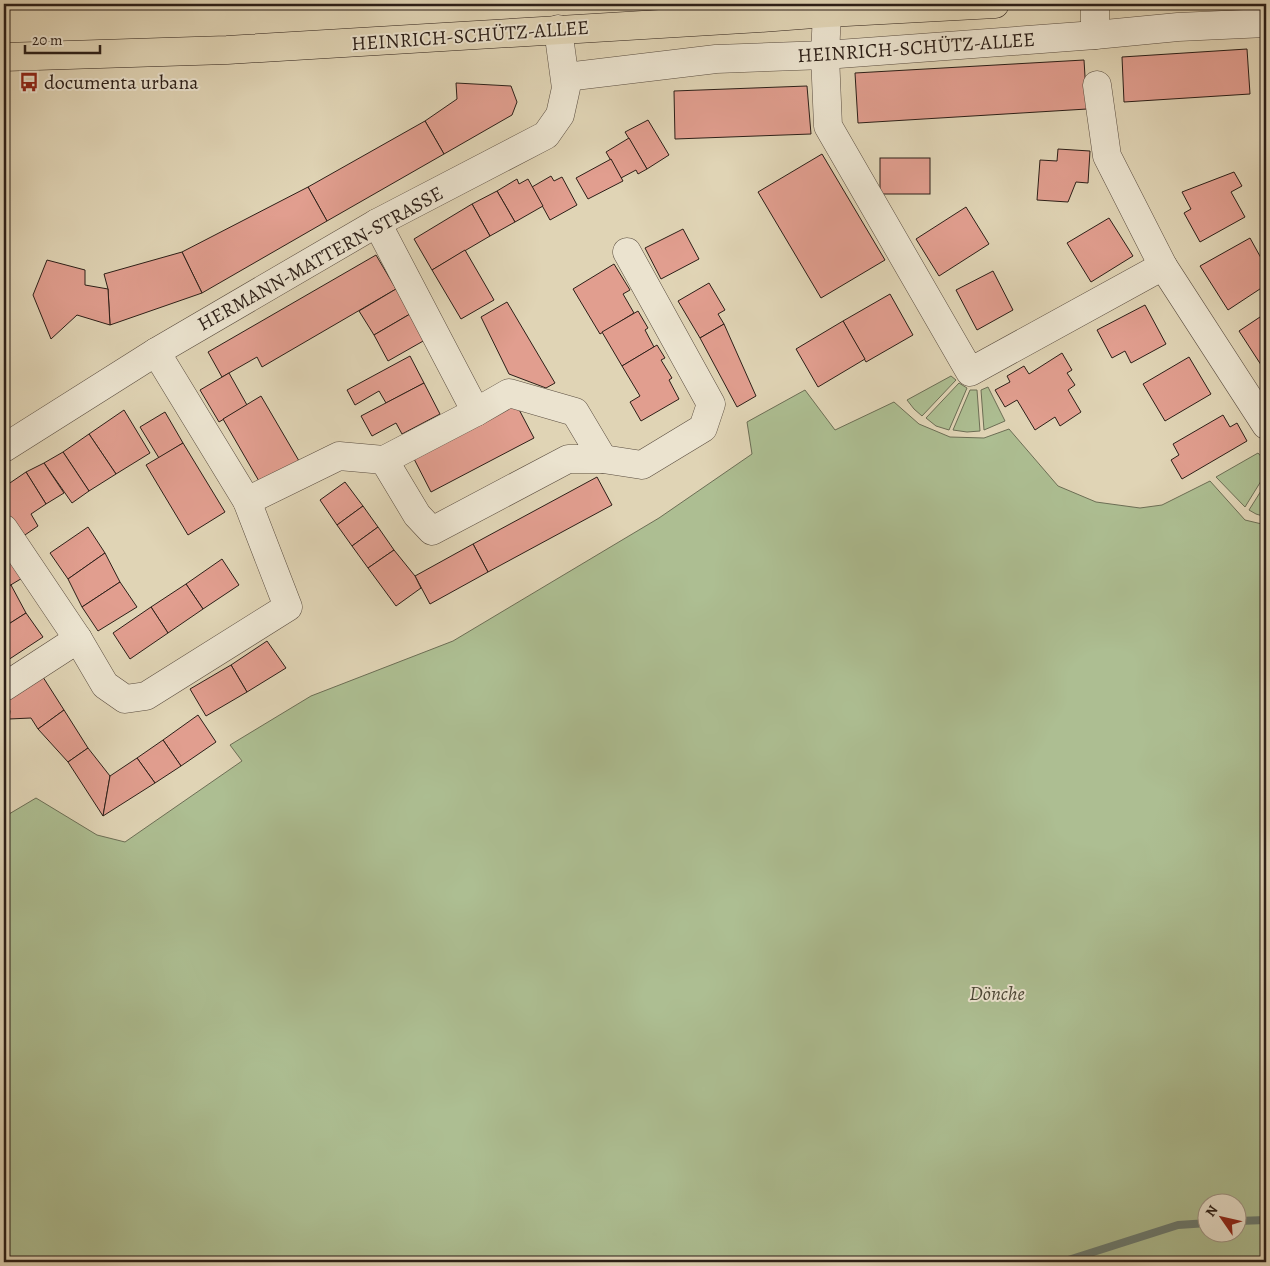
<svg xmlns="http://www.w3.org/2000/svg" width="1270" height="1266" font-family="Alegreya,serif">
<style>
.green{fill:#adbe92;stroke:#6c6e55;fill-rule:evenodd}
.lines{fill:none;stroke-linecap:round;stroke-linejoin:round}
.stream{stroke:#6a7b72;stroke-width:8}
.building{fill:#e19e8f;stroke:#2c1f18}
.minor-casing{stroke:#594c3f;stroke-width:29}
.major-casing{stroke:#2c1f18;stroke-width:29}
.minor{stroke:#ebe3cf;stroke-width:28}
.major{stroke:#e0d4b5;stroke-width:28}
.labels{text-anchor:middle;stroke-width:4;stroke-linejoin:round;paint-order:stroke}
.street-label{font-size:20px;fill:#2c1f18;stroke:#ebe3cf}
.poi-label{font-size:20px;fill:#2c1f18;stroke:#ebe3cf;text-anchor:start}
.park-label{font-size:20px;font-style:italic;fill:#4c4736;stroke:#ebe3cf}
</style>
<rect width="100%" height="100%" fill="#e0d4b5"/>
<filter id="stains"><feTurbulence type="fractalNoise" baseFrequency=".004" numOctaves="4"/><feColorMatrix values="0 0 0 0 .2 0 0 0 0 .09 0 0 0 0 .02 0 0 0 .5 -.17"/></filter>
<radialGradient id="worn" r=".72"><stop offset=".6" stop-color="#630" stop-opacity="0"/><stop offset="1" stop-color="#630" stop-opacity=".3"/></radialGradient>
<g class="green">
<path d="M951,376L956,380L922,416L914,409L907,400Z"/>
<path d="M959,383L967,388L949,430L936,426L926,418Z"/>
<path d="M988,387L1005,421L984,430L981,390Z"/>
<path d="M805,390L835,430L894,402L919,424L950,437L984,438L1009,429L1058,486L1096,502L1140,508L1162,505L1210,481L1245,520L1266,525V1262H4V817L36,798L97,835L125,842L242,761L230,745L311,696L453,641L659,518L752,454L747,422ZM1208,1204H1238V1234H1208Z"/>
<path d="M970,390H977L980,431L967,432L953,430Z"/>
<path d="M1258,453L1266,462V473L1245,507L1216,477Z"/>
<path d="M1266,483V517L1256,514L1249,510Z"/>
</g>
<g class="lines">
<g class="stream">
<path d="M1238,1221L1266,1220"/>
<path d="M1062,1262L1178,1225L1208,1223"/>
</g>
</g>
<g class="building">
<path d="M1247,49L1250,94L1124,102L1122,57Z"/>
<path d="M1084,60L1087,109L858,123L855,73Z"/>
<path d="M456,83L511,86L517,102L512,115L444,154L425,121L457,99Z"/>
<path d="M807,86L811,134L675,139L674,91Z"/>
<path d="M648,120L669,155L647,169L625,132Z"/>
<path d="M425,121L444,154L327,221L308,187Z"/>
<path d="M629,138L647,169L638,174L636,170L621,178L606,152Z"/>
<path d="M1058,149L1090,151L1088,183L1076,182L1068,202L1037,200L1040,160L1057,161Z"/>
<path d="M822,154L885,260L821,298L758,192Z"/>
<rect x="880" y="158" width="50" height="36"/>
<path d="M611,159L623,181L588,199L576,178Z"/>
<path d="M1234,172L1242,186L1231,192L1245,217L1200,242L1184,213L1191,209L1182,192Z"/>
<path d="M551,176L554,181L562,177L577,205L550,220L532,187Z"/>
<path d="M517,179L519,184L528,179L543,206L515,222L497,191Z"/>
<path d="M308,187L327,221L202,293L182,252Z"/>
<path d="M497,191L515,222L490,236L472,204Z"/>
<path d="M472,204L490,236L432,270L414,239Z"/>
<path d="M966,207L989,244L939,276L916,239Z"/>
<path d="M1109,218L1133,256L1091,282L1067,243Z"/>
<path d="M683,229L699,259L661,279L645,248Z"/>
<path d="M1250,238L1266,267V285L1228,310L1200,266Z"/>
<path d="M465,250L494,300L461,319L432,270Z"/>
<path d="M182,252L202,293L110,325L108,289L104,274Z"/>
<path d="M376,255L396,289L262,367L257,357L222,377L208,352Z"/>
<path d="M47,260L85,270V285L108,289L110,325L77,315L51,339L33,295Z"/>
<path d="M614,264L630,290L623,294L634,313L600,334L573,289Z"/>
<path d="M993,271L1013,310L977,330L956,290Z"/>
<path d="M709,283L725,310L718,314L724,324L700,338L678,301Z"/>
<path d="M396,289L410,314L374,335L359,311Z"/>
<path d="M890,294L913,335L866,362L843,321Z"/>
<path d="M507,302L555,383L546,388L509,374L481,317Z"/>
<path d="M1145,305L1166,344L1131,363L1125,351L1112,358L1097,330Z"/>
<path d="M638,311L648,328L645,330L654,347L622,366L602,332Z"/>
<path d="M1266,313V370L1265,371L1239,331Z"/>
<path d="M410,314L425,340L388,361L374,335Z"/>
<path d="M843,321L865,359L818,387L796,349Z"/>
<path d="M724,324L756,396L737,407L700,338Z"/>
<path d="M657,345L665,358L661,360L672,378L669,380L679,399L641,421L630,402L640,396L622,366Z"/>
<path d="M1062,353L1072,370L1067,373L1075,385L1068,390L1081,412L1060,426L1055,417L1035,430L1017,400L1005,407L995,390L1010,382L1007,376L1024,366L1029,374Z"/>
<path d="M410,356L424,383L386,403L379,391L355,405L347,390Z"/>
<path d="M1189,357L1211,394L1165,421L1143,384Z"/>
<path d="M229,373L247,405L219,422L200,390Z"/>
<path d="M424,383L440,414L402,434L396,423L372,436L361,416Z"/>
<path d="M261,396L302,466L263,488L223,419Z"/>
<path d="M514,400L534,438L431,492L412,455Z"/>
<path d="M124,410L150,453L116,474L89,434Z"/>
<path d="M165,412L183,443L159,458L140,427Z"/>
<path d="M1223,415L1230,427L1237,423L1247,441L1182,479L1171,460L1179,455L1173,444Z"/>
<path d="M89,434L116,474L89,491L63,452Z"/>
<path d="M183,443L225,512L188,535L146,465Z"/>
<path d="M63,452L89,491L72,503L44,463Z"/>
<path d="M44,463L64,493L46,504L26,472Z"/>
<path d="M26,472L46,504L31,514L38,526L22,537L4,511V487Z"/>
<path d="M597,477L612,505L488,572L473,544Z"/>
<path d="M345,482L363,506L337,525L320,500Z"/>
<path d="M363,506L378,527L352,546L337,525Z"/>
<path d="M88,527L105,553L68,579L50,553Z"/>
<path d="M378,527L394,550L368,568L352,546Z"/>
<path d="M473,544L488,572L430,604L415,576Z"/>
<path d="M4,548L24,577L4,589Z"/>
<path d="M394,550L415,576L421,588L396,606L368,568Z"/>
<path d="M105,553L120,582L82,607L68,579Z"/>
<path d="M222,559L239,585L203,609L186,584Z"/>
<path d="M120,582L137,607L98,631L82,607Z"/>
<path d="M186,584L203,609L168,633L151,607Z"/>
<path d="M11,585L26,613L4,627V589Z"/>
<path d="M151,607L168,633L130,659L113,633Z"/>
<path d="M26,613L43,637L8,660L4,653V627Z"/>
<path d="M267,641L286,668L247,692L231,665Z"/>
<path d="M231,665L247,692L206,716L190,689Z"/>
<path d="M41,674L64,710L38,729L31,718L9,719L10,711L4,699Z"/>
<path d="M64,710L88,748L68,762L38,729Z"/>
<path d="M198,715L216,742L181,766L163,740Z"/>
<path d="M163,740L181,766L155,783L137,758Z"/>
<path d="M88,748L110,776L103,816L68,762Z"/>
<path d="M137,758L155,783L103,816L110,776Z"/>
</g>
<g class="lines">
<defs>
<g id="minor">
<path d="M1095,4V35"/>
<path d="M827,13L825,55L828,126L970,372L1163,266"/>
<path d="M566,77L716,59L825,55L1095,35L1178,27L1266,23"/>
<path d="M1097,85L1107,156L1163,266L1266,425"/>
<path d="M377,223L476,412L509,393L575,412L603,459H568L432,531L417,515L384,460"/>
<path d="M4,448L156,352L377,223L546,135L560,115L566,88L558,29"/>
<path d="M603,459L642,465L703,428L711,404L627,252"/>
<path d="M247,501L339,456L384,460L476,412"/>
<path d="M4,529L78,639L105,685L125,699L146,696L288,607L247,501L156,352"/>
<path d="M4,687L78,639"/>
</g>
<path id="major" d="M4,57L227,50L760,18L827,13L995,4"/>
</defs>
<use href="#minor" class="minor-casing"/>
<use href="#major" class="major-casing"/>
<use href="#minor" class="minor"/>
<use href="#major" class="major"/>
</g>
<defs>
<symbol id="bus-bare" viewBox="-9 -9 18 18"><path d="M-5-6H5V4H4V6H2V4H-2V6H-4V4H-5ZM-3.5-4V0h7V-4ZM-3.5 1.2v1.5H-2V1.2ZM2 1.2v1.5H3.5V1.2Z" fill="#8f2418" stroke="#ebe3cf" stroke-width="2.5" paint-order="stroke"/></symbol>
</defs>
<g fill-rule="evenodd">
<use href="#bus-bare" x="15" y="68" width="28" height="28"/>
</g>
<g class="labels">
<g class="street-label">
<text transform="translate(470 35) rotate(-4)" y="7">HEINRICH-SCHÜTZ-ALLEE</text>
<text transform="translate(916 47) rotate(-4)" y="7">HEINRICH-SCHÜTZ-ALLEE</text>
<text transform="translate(320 258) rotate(-29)" y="7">HERMANN-MATTERN-STRASSE</text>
</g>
<g class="poi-label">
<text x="44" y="89">documenta urbana</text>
</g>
<g class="park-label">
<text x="997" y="1000">Dönche</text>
</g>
</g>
<rect width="1270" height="1266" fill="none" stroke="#e0d4b5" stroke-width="20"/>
<rect x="5" y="5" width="1260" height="1256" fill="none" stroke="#2c1f18" stroke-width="2.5"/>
<rect x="10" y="10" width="1250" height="1246" fill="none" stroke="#2c1f18"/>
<g transform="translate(1222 1218) rotate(304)"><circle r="24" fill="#ebe3cf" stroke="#9f9586"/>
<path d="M0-4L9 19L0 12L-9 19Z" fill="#8f2418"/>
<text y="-8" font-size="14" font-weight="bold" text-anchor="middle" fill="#2c1f18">N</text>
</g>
<path d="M25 45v8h75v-8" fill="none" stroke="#2c1f18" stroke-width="2.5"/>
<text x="32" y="45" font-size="15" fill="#2c1f18" stroke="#ebe3cf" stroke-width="4" paint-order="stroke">20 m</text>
<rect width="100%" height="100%" filter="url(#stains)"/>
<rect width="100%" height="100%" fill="url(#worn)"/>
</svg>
